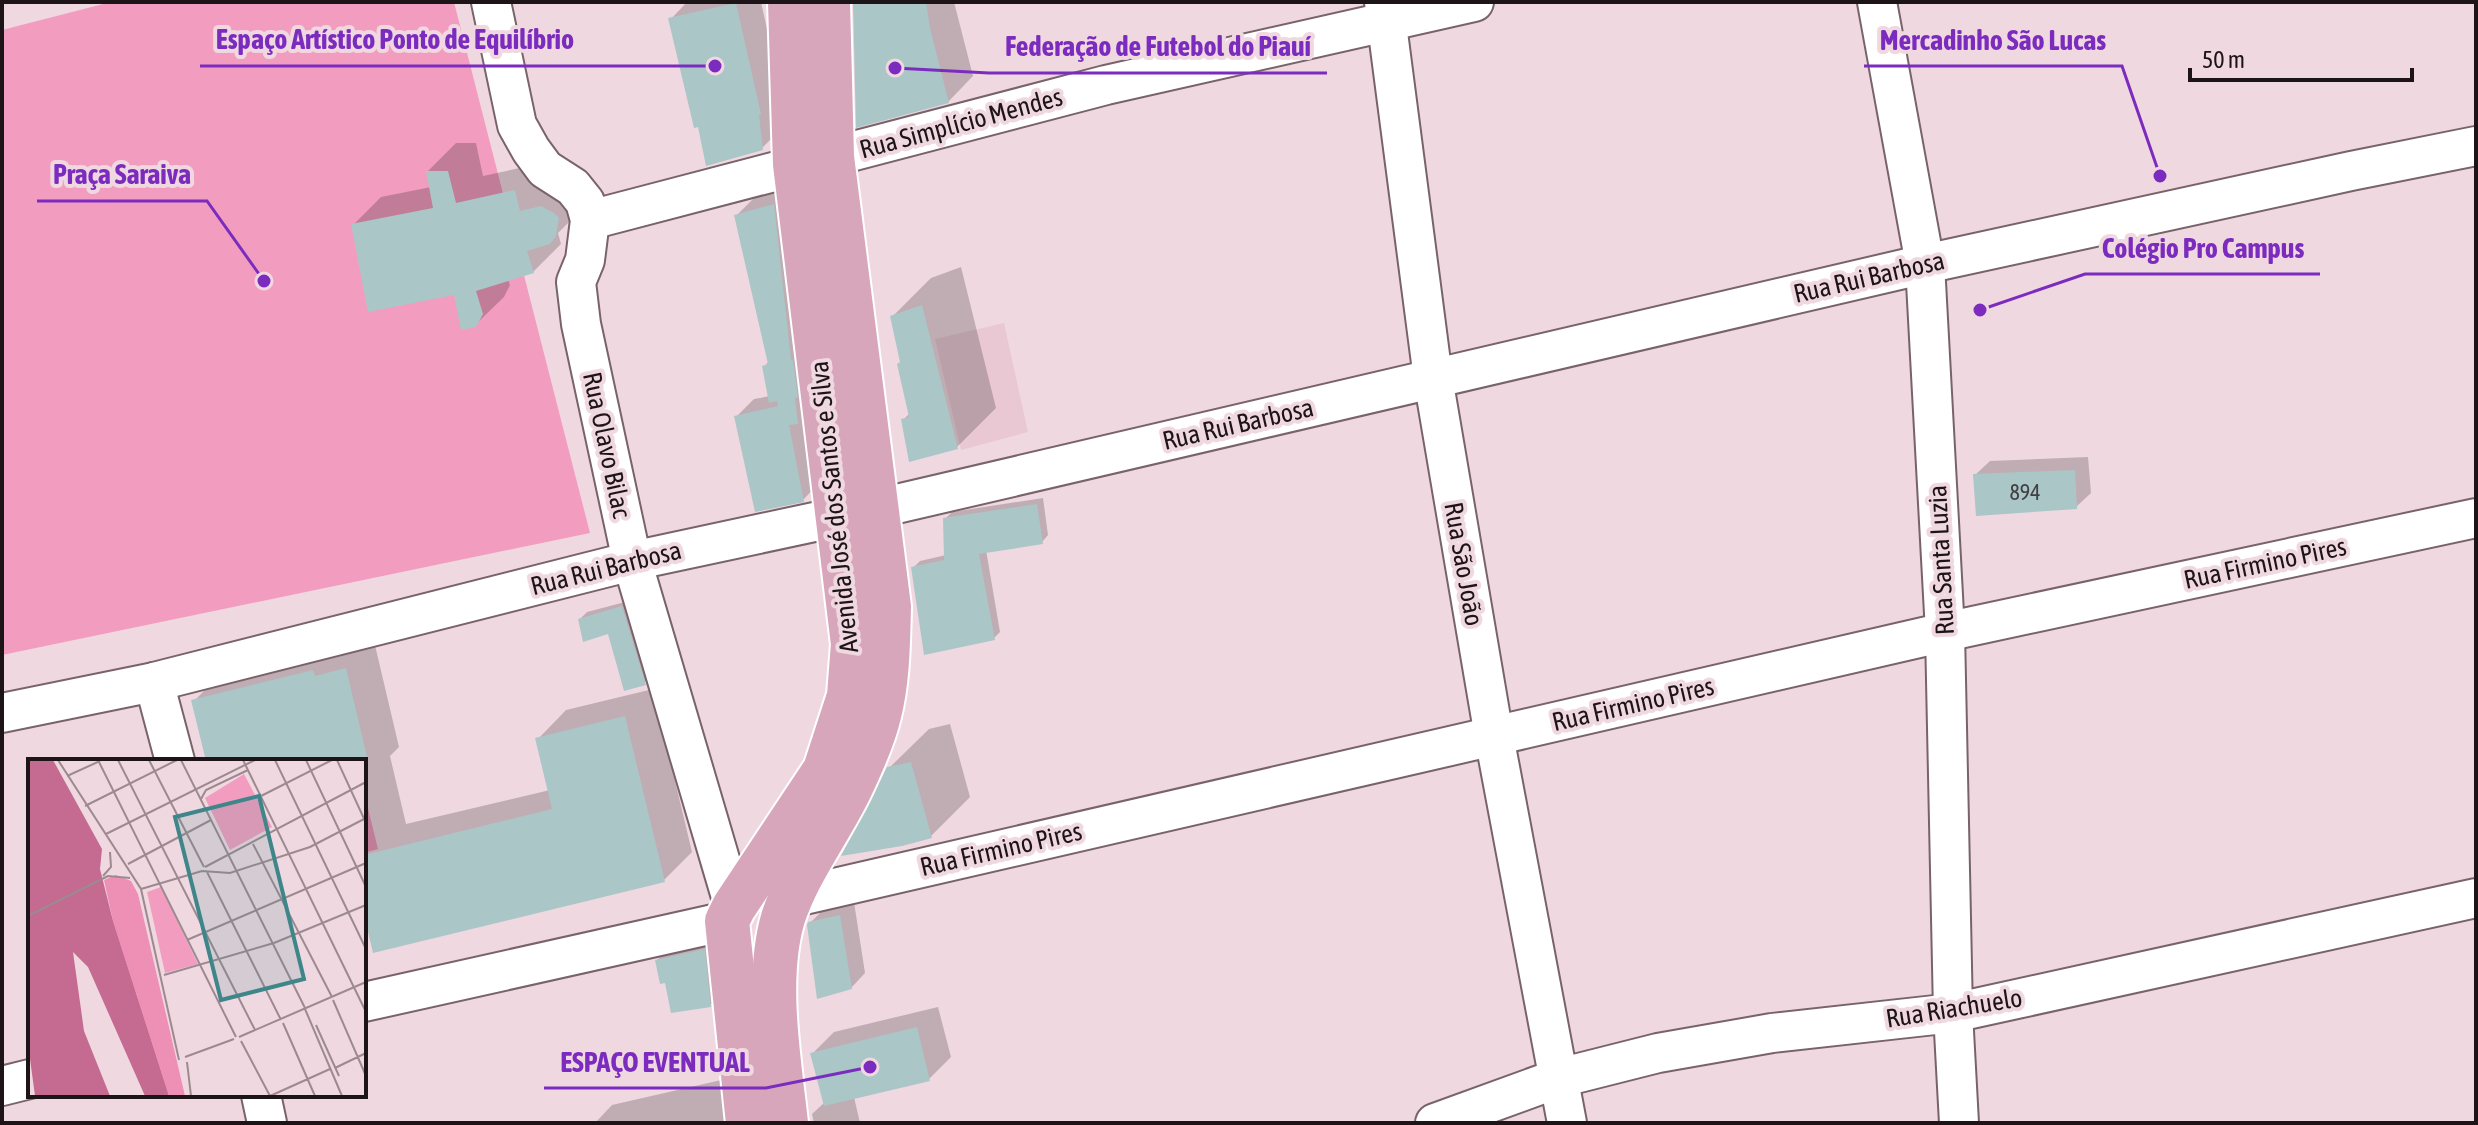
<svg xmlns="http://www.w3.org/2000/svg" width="2478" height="1125" font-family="'Asap Condensed',sans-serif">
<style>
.built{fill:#e9c8d4}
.green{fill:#f29dbf}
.shadow{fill:#0003}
.building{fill:#abc6c7}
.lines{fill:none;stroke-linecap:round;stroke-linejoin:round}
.minor-casing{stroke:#79636b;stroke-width:42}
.major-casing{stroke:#fff;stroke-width:48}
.minor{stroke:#fff;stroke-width:38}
.major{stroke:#d7a6bb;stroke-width:44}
.labels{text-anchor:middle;stroke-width:8;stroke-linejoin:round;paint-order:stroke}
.number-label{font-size:22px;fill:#404044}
.street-label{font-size:26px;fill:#1d1418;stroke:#f0d8e0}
.inset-road{fill:none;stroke:#9c8a90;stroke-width:2}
.view{fill:#3e8689;fill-opacity:0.15;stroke:#3e8689;stroke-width:4}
.inset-edge{fill:none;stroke:#1d1418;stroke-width:4}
.leader{fill:none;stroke:#7b2cbf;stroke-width:3}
.callout-dot{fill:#7b2cbf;stroke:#f0d8e0;stroke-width:3}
.callout-label{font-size:28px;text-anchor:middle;font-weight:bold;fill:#7b2cbf;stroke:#f0d8e0;stroke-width:8;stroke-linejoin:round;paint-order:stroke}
</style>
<rect width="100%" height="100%" fill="#f0d8e0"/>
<path class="built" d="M1004,323L1028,432L961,450L935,339Z"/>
<g class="green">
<path d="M111,2H454L590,533L2,655V30Z"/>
<path d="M364,792L378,849L364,853Z"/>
</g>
<g class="shadow">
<path d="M687,2H761L781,91L784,126L762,148L671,19Z"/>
<path d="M855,2H954L973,76L948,102Z"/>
<path d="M456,143H476L483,176L543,163L577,214L558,233L561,244L533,272L508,279L510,285L504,297L475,325L456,293L353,225L381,197L431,187L428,171Z"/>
<path d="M791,188L820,482L803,500L736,417L754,399L770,396L765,366L769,361L736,216L754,198Z"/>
<path d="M961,267L996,408L957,447L903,420L910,413L892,317L931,278Z"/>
<path d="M2088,457L2091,493L2076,507L1975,475L1990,461Z"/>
<path d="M1043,498L1048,535L1042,542L986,550L1000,632L994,638L913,568L920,561L946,555L945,519L952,512Z"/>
<path d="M629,601L651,676L644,683L610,632L580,619L587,612Z"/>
<path d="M374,641L399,747L390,756L406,824L550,790L538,739L566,710L653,689L692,852L664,880L364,906V761H208L194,701L222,673Z"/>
<path d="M950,724L970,797L931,836L889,768L929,729Z"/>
<path d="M854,902L865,973L851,988L810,923L825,908Z"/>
<path d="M718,935L724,991L710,1005L657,960L672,946Z"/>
<path d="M938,1007L951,1057L929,1079L854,1097L860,1123H814L812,1114L825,1102L813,1053L834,1032Z"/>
<path d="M743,1075L745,1123H595L612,1105Z"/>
</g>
<g class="building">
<path d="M853,2H926L930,28L949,103L856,128Z"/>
<path d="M736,3L761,114L759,115L763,150L706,166L698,127L694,128L668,18Z"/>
<path d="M426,171H448L456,203L515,190L520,211L541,206L554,213L559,218L556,236L550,244L527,251L534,273L476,291L483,314L476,327L461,330L454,295L368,312L351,224L433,208Z"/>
<path d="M774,204L791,360H793L798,397L795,398L798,424L789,425L804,502L755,512L734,416L778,406L777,401L769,403L762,366L768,364L734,215Z"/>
<path d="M922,305L958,449L909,462L901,419L909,417L897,364L900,362L890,316Z"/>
<path d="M2075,470L2077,509L1976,516L1973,474Z"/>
<path d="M1037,504L1043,544L979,554L995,640L924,655L911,567L944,560L943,518Z"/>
<path d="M622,606L646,685L624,691L608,634L583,642L578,619Z"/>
<path d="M346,668L368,761H206L191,700L313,670L315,676Z"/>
<path d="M625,716L665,882L373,953L364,915V855L552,809L535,738Z"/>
<path d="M911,762L932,838L902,846L841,856L887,767Z"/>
<path d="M840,915L852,989L817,999L807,925L808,922Z"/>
<path d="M705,949L711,1007L671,1013L665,983L660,984L655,960Z"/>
<path d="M917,1027L930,1081L824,1106L810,1053Z"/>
</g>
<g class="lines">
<defs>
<g id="minor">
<path d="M491,2L517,125L531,150L545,169L573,187L585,202L590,220L585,260L576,282L581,324L632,561L734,907"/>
<path d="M1384,2L1433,378L1494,736L1567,1123"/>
<path d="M1877,2L1925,264L1945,632L1953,1013L1959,1123"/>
<path d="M590,220L1106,85L1474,2"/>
<path d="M154,682L175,761"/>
<path d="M2,713L154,682L632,561L875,509L1925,264L2351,171L2476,146"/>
<path d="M791,898L1945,632L2476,518"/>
<path d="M364,1002L727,921"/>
<path d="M2,1086L30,1079"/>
<path d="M261,1095L267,1123"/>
<path d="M1435,1123L1559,1078L1658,1053L1772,1033L1953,1013L2476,898"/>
</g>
<g id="major">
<path d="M748,1123L727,921L734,907L825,770L849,696L853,644L795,164L790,2"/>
<path d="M786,1123C779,1060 765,979 783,918C798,872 829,832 850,789C861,766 873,740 879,715C888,680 888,643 889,607L832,157L828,2"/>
</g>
</defs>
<use href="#minor" class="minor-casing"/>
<use href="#major" class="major-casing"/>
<use href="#minor" class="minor"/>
<use href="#major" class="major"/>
</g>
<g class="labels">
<g class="number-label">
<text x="2025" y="500">894</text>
</g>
<g class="street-label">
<text transform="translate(961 123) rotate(-15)" y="9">Rua Simplício Mendes</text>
<text transform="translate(1869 277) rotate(-13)" y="9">Rua Rui Barbosa</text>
<text transform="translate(1238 424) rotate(-13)" y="9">Rua Rui Barbosa</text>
<text transform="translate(607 445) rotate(78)" y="9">Rua Olavo Bilac</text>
<text transform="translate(834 507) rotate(-96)" y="9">Avenida José dos Santos e Silva</text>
<text transform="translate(1941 560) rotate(-93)" y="9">Rua Santa Luzia</text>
<text transform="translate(2265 563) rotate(-12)" y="9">Rua Firmino Pires</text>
<text transform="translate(1464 564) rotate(80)" y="9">Rua São João</text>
<text transform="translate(606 568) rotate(-14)" y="9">Rua Rui Barbosa</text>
<text transform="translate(1633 704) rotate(-13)" y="9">Rua Firmino Pires</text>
<text transform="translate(1001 849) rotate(-13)" y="9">Rua Firmino Pires</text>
<text transform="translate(1954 1008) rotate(-9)" y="9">Rua Riachuelo</text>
</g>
</g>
<g transform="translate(28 759)">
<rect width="338" height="338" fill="#f0d8e0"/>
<path d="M216,15L244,68L202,91L177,39ZM133,128L170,205L137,214L119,133Z" fill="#f29dbf"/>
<path d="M88,116L103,122L110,135L157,337H141L85,162L76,121Z" fill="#ee8fb6"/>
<path d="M0,1H25L74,90L72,110L85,162L141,337H117L60,208L45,193L56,272L82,337H7L0,285Z" fill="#c56a91"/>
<path class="inset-road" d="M30,1L113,130L151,301M70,1L208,278M90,1L227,271M121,1L176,108M153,1L277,249M215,1L338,253M247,1L338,190M278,1L338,128M309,1L338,64M39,17L72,2M233,37L304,1M173,40L178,31L220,11M57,47L149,1M78,75L227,1M225,85L304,238M100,105L183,61M177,108L338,23M179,113L253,261M75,117L83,108L82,93M113,130L174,112L202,114L282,88L338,59M0,157L80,117L102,119M159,181L338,104M136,216L246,184L338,146M305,241L338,317M277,250L314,337M255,264L287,337M288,266L311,317M211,278L338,223M213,282L242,337M157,298L206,280M159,303L163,337M307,309L338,294M242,337L302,310"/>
<path class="view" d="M231,37L276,220L193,241L147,58Z"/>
<rect width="338" height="338" class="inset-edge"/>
</g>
<path class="leader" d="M715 66L590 66H200M2160 176L2122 66H1864M895 68L989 73H1327M264 281L207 201H37M1980 310L2085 274H2320M870 1067L766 1088H544"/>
<g class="callout-dot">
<circle cx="715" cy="66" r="8"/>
<circle cx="2160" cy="176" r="8"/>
<circle cx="895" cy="68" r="8"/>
<circle cx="264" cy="281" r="8"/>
<circle cx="1980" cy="310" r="8"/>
<circle cx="870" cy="1067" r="8"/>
</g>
<g class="callout-label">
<text x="395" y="49">Espaço Artístico Ponto de Equilíbrio</text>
<text x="1993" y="50">Mercadinho São Lucas</text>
<text x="1158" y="56">Federação de Futebol do Piauí</text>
<text x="122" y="184">Praça Saraiva</text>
<text x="2203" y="258">Colégio Pro Campus</text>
<text x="655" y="1072">ESPAÇO EVENTUAL</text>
</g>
<rect width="2478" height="1125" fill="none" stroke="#1d1418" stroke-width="8"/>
<path d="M2190 68v12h222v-12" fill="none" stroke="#1d1418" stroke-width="4"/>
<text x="2202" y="68" font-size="24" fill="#1d1418" stroke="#f0d8e0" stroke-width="6" paint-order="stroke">50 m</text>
</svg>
